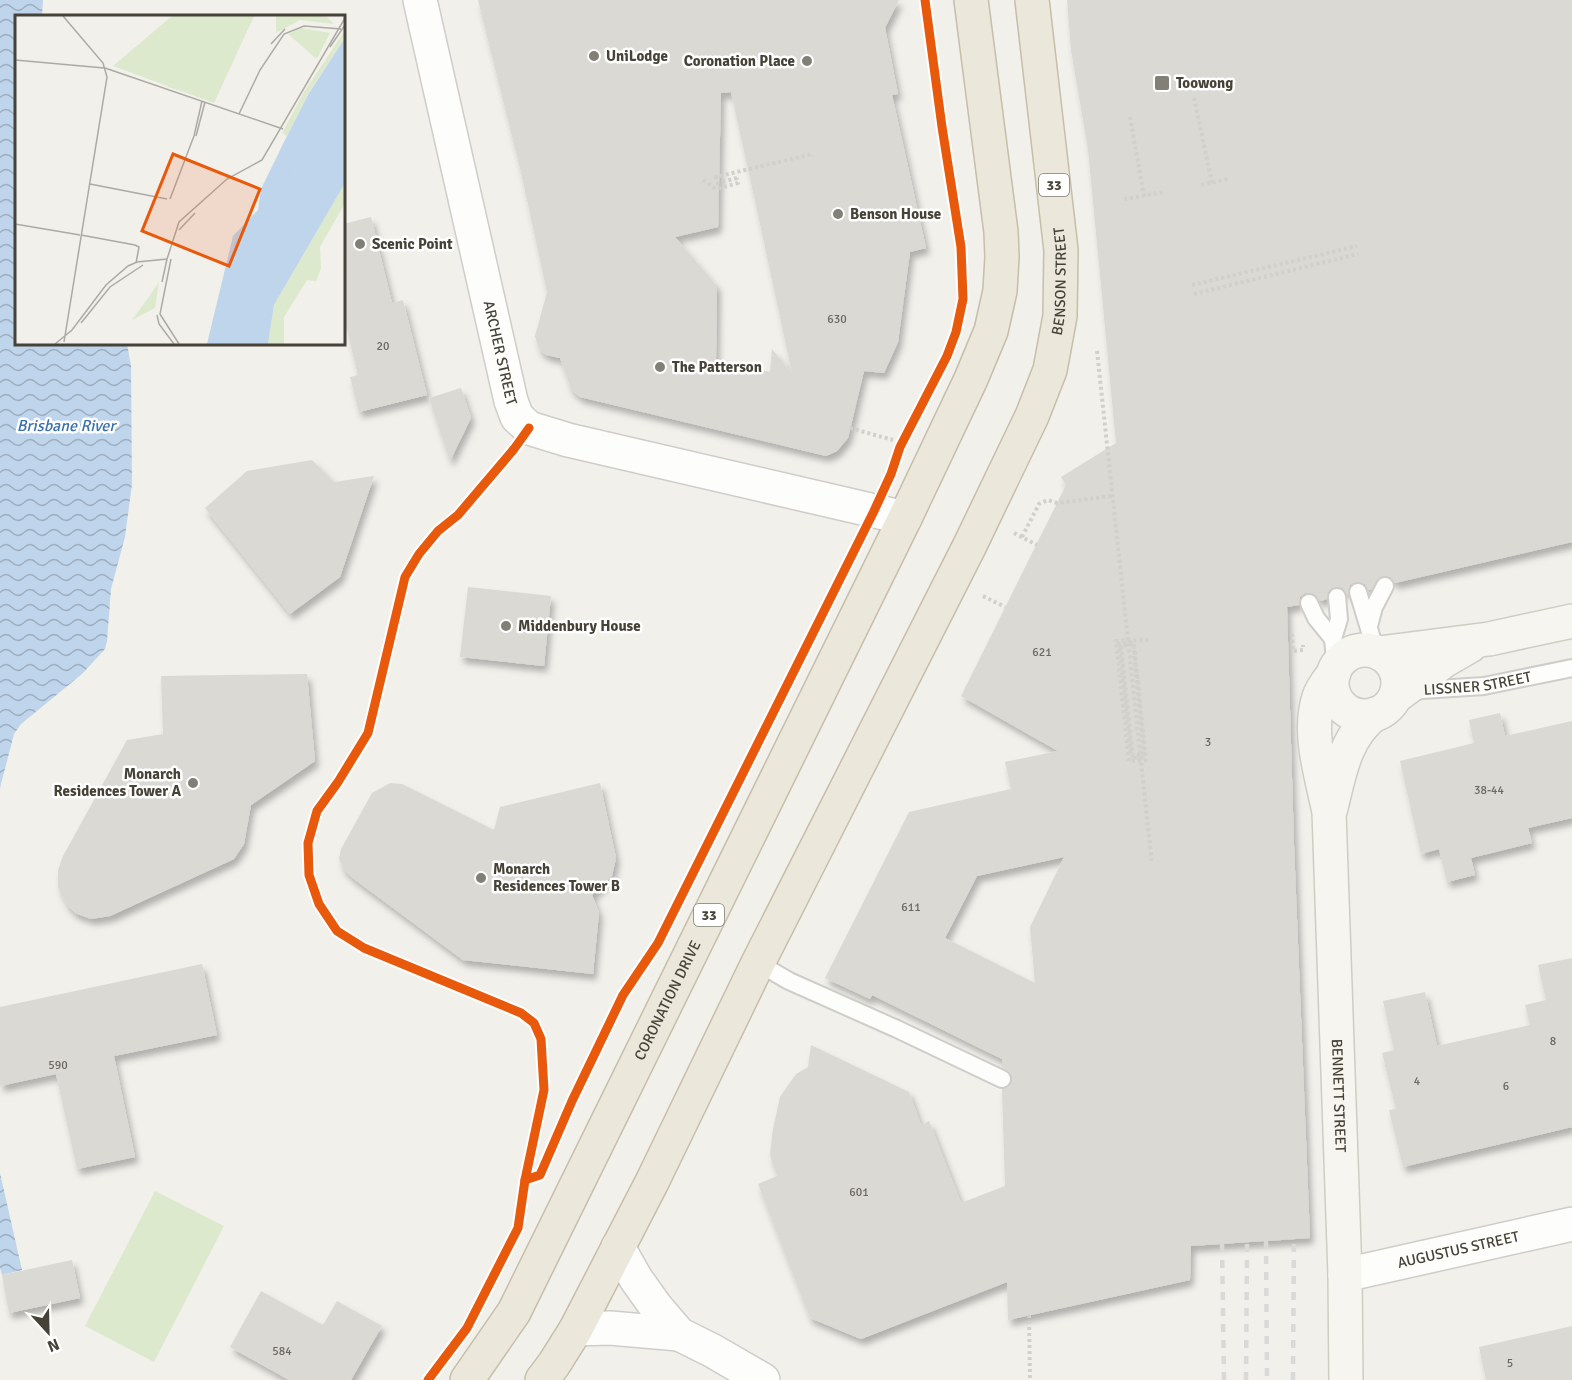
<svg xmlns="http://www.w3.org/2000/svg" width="1572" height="1380" font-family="Signika,sans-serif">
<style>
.green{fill:#dce9cd}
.water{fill:url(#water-waves)}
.building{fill:#dad9d4;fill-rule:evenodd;filter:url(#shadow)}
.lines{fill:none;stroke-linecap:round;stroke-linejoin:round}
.lane-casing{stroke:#cfcdc9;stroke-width:20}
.street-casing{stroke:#cfcdc9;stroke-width:36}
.secondary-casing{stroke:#cfcdc3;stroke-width:36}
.highway-casing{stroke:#c6bea8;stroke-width:36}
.path{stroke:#d1d0cb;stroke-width:4;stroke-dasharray:3 3;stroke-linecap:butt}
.lane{stroke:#fdfdfc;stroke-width:16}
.street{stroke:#fdfdfc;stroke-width:33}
.secondary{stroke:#f6f5f0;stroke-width:33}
.highway{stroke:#ebe8db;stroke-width:33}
.rail{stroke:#d9d9d8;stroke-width:4.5;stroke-dasharray:8 8;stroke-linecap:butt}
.cycleway-casing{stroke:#fff;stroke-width:13}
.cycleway{stroke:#e8590c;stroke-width:9}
.poi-dot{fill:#827f77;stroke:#fff;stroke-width:2}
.labels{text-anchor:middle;stroke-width:5;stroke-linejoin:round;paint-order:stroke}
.number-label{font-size:12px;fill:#6c6860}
.shield{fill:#fff;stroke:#7e7b74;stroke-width:1.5}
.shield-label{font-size:14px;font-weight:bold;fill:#464238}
.poi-label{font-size:15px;font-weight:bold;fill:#464238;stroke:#fff;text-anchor:start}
.street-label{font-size:15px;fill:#464238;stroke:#fff}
.water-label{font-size:16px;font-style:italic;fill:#3970aa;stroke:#fff}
.inset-river{fill:none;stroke:#bfd5eb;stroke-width:3}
.inset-road{fill:none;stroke:#adaaa3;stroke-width:1.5}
.view{fill:#e8590c;fill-opacity:0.15;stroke:#e8590c;stroke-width:3}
.inset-edge{fill:none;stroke:#464238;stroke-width:3}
</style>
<defs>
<pattern id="water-waves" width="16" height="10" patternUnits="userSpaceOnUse" patternTransform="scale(1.5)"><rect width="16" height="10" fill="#bfd5eb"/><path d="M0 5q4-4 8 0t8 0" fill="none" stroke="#9daebf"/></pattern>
<filter id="shadow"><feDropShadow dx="3.5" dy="6" stdDeviation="3" flood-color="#0004"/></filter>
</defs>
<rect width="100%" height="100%" fill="#f1f0eb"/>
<path class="green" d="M155,1191L224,1226L154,1362L85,1326Z"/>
<g class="water">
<path d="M0,0H43L42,16H16V344H127L131,366L132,484L125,537L111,589L107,641L105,649L82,674L21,724L14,734L0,788Z"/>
<path d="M0,1173L22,1270L2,1275L0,1268Z"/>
</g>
<g class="building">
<path d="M478,0H899L885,28L898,94L892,95L926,248L910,252L898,342L884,373L864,371L848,438L837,451L826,456L580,397L571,389L560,358L546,355L539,349L535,336L547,292L521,172ZM731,92L756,205L792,373L772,349L770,372L716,359L717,286L675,237L718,227L721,93Z"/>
<path d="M1067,0H1572V542L1395,583L1390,577L1384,576L1379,578L1372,589L1368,590L1365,584L1356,582L1350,585L1348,595L1342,588L1335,587L1328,592L1327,599L1320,601L1314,594L1305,593L1300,597L1299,605L1287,607L1294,845L1310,1238L1191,1246L1190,1280L1008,1320L1007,1282L861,1339L810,1318L758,1184L777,1176L770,1155L773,1129L780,1097L796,1074L808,1067L811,1045L909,1092L921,1125L929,1121L961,1203L1005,1186L1002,1089L1008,1087L1012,1079L1010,1073L1002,1067V1059L872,995L870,999L825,978L909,812L1011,789L1005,762L1058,751L961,696L1066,485L1061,477L1116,443L1088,149L1071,50ZM1064,857L1030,927L1035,983L945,938L977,876Z"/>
<path d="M371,217L392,303L403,300L427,395L359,412L350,377L358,375L344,318V224Z"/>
<path d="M461,388L471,418L450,461L429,398Z"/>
<path d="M312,460L334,482L374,476L340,577L290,614L205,508L247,471Z"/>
<path d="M468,587L551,596L544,666L460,657Z"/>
<path d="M307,674L315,761L251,805L244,844L234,859L110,916L91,919L75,913L67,905L58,887V870L63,856L127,740L163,734L161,676Z"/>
<path d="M1500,713L1505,736L1572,721V818L1528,828L1532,843L1471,858L1475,875L1447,882L1439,849L1421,854L1400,761L1474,743L1469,720Z"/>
<path d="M390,783L402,784L494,830L500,807L600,783L616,858L612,876L592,895L599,913L593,974L463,960L354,879L343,869L339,858L341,849L372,793Z"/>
<path d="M1572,958V1127L1403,1167L1389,1110L1396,1109L1382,1053L1394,1050L1383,1001L1425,992L1437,1046L1530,1025L1525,1005L1546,1000L1538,965Z"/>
<path d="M202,964L217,1035L114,1056L135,1157L77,1169L56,1074L0,1086V1007Z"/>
<path d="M72,1260L80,1298L9,1313L2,1275Z"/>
<path d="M261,1291L323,1325L337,1301L382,1326L351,1380H289L230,1347Z"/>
<path d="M1572,1326V1380H1486L1479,1347Z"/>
</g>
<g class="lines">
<defs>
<g id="lane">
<path d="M1358,592L1376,652"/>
<path d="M1309,603L1316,618L1333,639"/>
<path d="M1369,626L1374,607L1385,586"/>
<path d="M1336,669L1333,639L1339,619L1337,597"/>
<path id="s1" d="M1410,692L1422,690L1484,686L1572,668"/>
<path d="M758,963L789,981L897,1029L1002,1079"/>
</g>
<g id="street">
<path id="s2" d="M420,0L511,401L517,417L529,428L568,440L905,518"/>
<path d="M618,1247L636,1279L656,1307L679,1334L713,1351L763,1380"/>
<path id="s3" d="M1345,1275L1572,1224"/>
<path d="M576,1329L610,1328L679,1334"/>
</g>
<g id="secondary">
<circle cx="1365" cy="683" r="33"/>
<path d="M1379,653L1489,639L1572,621"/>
<path id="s4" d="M1334,673C1329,680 1322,688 1319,697C1307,733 1322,777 1329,812L1345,1275L1346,1380"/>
<path d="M1395,697L1444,661L1470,646"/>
<path d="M1331,808C1339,775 1345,736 1375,714"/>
</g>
<g id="highway">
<path id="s5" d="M467,1380L514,1312L905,518L971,379L991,331L1000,291L1002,257L1001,232L971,0"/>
<path id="s6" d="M542,1380L554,1364L576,1329L652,1182L758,963L970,545L1032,416L1050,370L1060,316L1061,250L1032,0"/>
</g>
</defs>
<use href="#lane" class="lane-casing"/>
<use href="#street" class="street-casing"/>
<use href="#secondary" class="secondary-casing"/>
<use href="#highway" class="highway-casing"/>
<g class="path">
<path d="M1194,98L1212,183"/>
<path d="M1130,117L1144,196"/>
<path d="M737,178L718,183L716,177L812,154V156"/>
<path d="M703,180L716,189L738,183L737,178"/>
<path d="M1201,185L1228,179"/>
<path d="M1124,199L1164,192"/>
<path d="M1192,285L1357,246"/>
<path d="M1194,294L1358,254"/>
<path d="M1097,351L1152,864"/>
<path d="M850,428L893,440"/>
<path d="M1014,533L1037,545"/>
<path d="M1022,537L1039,504L1048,500L1057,503L1112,496"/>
<path d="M983,596L1005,607"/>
<path d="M1292,634L1293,651L1303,650V645"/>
<path d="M1140,755L1131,756L1119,644L1133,642L1144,757L1133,758L1121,646L1134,644L1146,760L1129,761L1116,641L1148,640"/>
<path d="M1029,1315L1030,1380"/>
</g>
<use href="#lane" class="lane"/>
<use href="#street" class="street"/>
<use href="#secondary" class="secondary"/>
<use href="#highway" class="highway"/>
<g class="rail">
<path d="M1266,1240L1267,1380"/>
<path d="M1222,1244L1224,1380"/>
<path d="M1246,1380L1247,1243"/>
<path d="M1293,1380L1294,1239"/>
</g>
<defs>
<g id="cycleway">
<path d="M525,1180L540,1175L572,1101L623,995L658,943L874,511L891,474L900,447L947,356L956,332L963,299L961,247L942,127L925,0"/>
<path d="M428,1380L467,1328L518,1228L525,1180L544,1090L541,1039L534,1023L521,1013L364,948L337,931L319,904L309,875L308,843L317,811L338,782L368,733L405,577L419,554L438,531L458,515L514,449L529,428"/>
</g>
</defs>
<use href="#cycleway" class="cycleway-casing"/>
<use href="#cycleway" class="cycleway"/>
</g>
<g class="poi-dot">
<circle cx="594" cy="56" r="6"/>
<circle cx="807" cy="61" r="6"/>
<rect x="1154" y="75" width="16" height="16" rx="3"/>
<circle cx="838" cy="214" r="6"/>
<circle cx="360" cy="244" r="6"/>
<circle cx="660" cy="367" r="6"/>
<circle cx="506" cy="626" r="6"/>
<circle cx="193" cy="783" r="6"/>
<circle cx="481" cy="878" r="6"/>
</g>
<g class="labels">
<g class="number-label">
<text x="837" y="323">630</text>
<text x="383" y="350">20</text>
<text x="1042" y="656">621</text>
<text x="1208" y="746">3</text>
<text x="1489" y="794">38-44</text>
<text x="911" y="911">611</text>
<text x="1553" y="1045">8</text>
<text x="58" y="1069">590</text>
<text x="1417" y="1085">4</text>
<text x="1506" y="1090">6</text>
<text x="859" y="1196">601</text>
<text x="282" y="1355">584</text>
<text x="1510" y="1367">5</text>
</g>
<g class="shield">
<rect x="1039" y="174" width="30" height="22" rx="4.5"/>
<rect x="694" y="904" width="30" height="22" rx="4.5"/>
</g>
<g class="shield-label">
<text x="1054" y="190">33</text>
<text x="709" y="920">33</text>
</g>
<g class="poi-label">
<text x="606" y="61">UniLodge</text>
<text x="795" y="66" text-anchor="end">Coronation Place</text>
<text x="1176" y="88">Toowong</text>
<text x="850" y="219">Benson House</text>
<text x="372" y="249">Scenic Point</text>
<text x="672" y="372">The Patterson</text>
<text x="518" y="631">Middenbury House</text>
<text x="181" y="779" text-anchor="end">Monarch<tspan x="181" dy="17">Residences Tower A</tspan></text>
<text x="493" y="874">Monarch<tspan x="493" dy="17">Residences Tower B</tspan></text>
</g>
<g class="street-label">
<text dy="5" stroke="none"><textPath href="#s6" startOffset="1221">BENSON STREET</textPath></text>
<text dy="5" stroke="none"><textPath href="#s2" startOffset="362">ARCHER STREET</textPath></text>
<text dy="5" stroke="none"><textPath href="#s1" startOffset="68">LISSNER STREET</textPath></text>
<text dy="5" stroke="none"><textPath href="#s5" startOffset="430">CORONATION DRIVE</textPath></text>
<text dy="5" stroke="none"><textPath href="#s4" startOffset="429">BENNETT STREET</textPath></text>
<text dy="5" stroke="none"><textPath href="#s3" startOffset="116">AUGUSTUS STREET</textPath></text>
</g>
<g class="water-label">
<text x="66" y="431">Brisbane River</text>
</g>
</g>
<g transform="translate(15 15)">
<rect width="330" height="330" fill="#f1f0eb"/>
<path d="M157,1H239L199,88L98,51ZM261,1H311L319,9L285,5L261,18ZM287,13L315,18L302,44L273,19ZM330,15V23L294,77L272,121L267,118L289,77ZM330,168V188L305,232L306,253L301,266L292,265L269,302V329H253L259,290ZM144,267L140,293L117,305L133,283Z" fill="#dce9cd"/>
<path d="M205,1H239L221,38L194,27ZM296,21L304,22L307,28L300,43L287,30ZM182,32H186L191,42L183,59L175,64L159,62L168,73L167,76L153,72L149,54L177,51Z" fill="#dce9cd"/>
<path d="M330,23V168L259,290L253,329H192L218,221L243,195L246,174L272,121L294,78Z" fill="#bfd5eb"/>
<path class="inset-river" d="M309,119L330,90M274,188L275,145L306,122M221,329V312L246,249L308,120M229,329L234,291L262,224L330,97"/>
<path class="inset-road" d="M48,1L88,48L92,62L49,327M256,29L270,14M315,32L330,10M0,45L89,53M90,53L268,114M224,99L245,55L269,19L289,11L326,14M181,121L190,87M75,169L152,184M155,184L179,121L187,86M0,209L65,220M164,215L180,198M66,220L120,230L124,232L121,248M156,244L145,299L164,329M147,267L152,244M142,300L144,309L159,329M66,308L95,272L128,250M40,329L57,315L91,270L113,251L122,247L152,244L164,207L212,164L247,145L330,3"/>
<path class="view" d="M158,139L245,174L214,251L127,216Z"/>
<rect width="330" height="330" class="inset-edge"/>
</g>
<g transform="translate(48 1332) rotate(158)" stroke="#ffffff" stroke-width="4.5" paint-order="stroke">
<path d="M0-4.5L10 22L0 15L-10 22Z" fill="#464238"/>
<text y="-9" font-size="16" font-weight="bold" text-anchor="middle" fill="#464238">N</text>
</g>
</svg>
